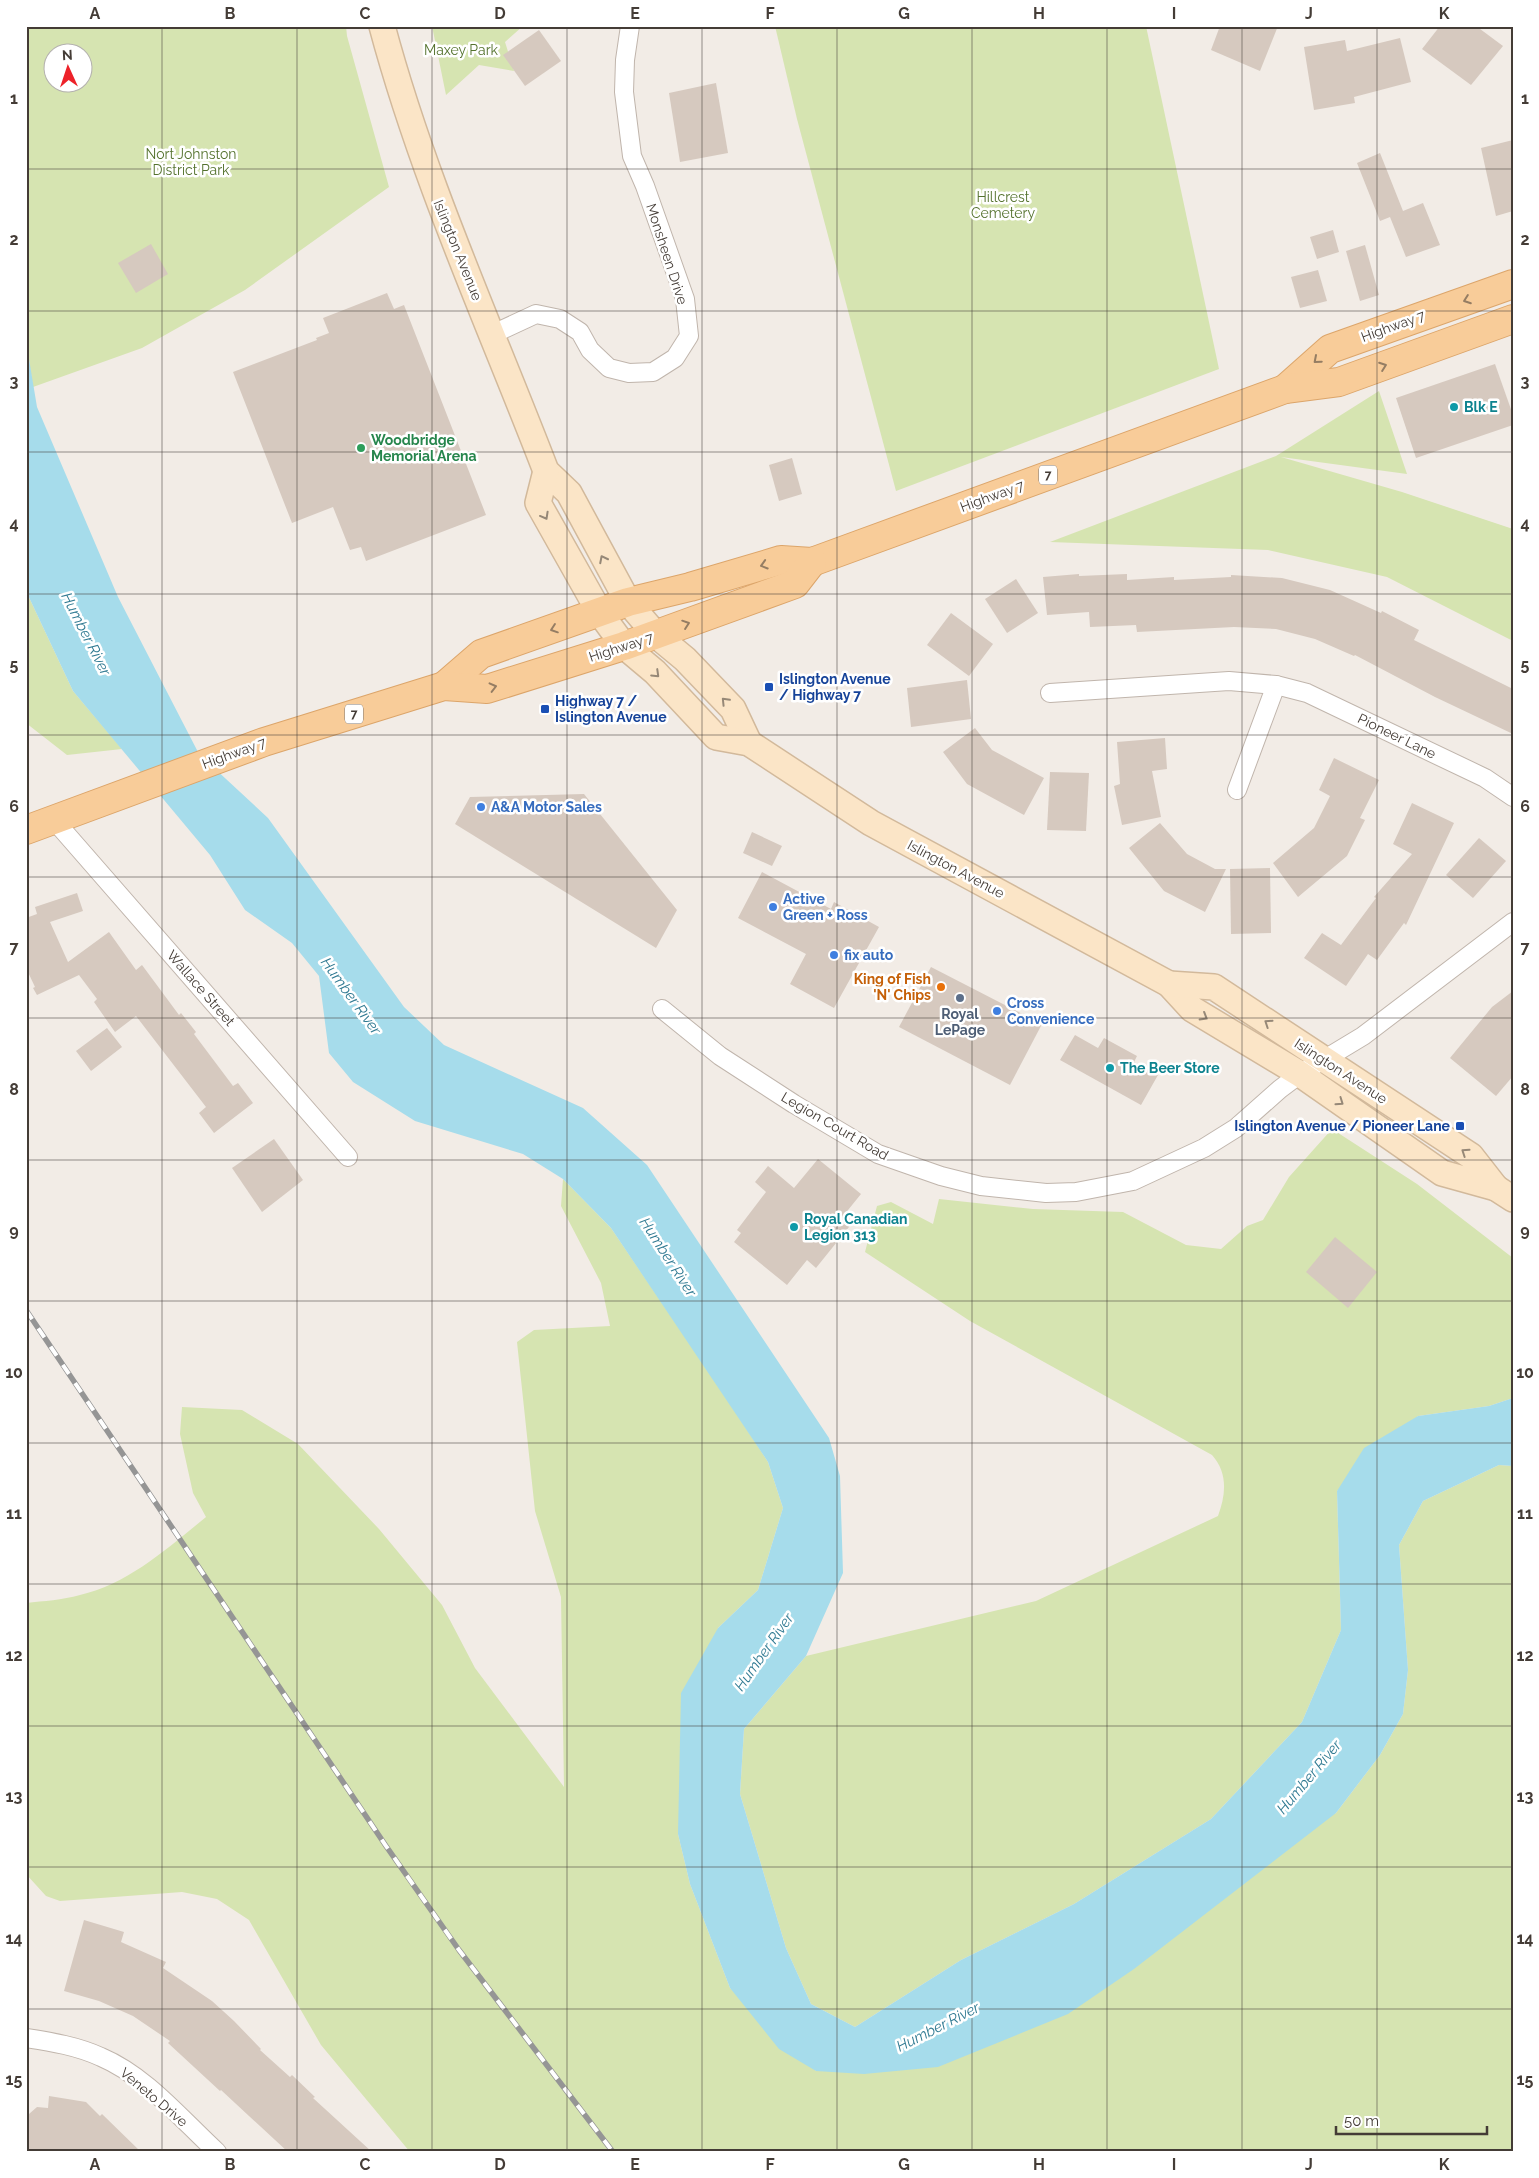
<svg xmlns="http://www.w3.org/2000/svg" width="1539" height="2178" font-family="Raleway,sans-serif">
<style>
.green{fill:#d6e4b1;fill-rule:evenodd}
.water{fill:#a6dceb}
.building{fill:#d6c9bf}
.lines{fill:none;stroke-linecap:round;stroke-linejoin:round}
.street-casing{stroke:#c0b5ac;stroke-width:20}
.secondary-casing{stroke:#d2b99b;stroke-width:28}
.primary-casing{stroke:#dca56a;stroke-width:30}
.street{stroke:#fff;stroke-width:18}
.secondary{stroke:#fbe5c7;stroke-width:25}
.primary{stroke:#f8cc99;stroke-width:28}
.rail-casing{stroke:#959595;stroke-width:5.5}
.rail{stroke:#fff;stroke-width:4;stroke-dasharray:11;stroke-linecap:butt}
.oneway{stroke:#957d63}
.oneway2{stroke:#968877}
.grid{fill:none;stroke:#443c36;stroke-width:1;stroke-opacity:0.55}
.culture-dot{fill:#0f9aa8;stroke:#fff;stroke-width:2}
.leisure-dot{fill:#2e9e5b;stroke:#fff;stroke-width:2}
.transit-dot{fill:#1a4fb4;stroke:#fff;stroke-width:2}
.shop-dot{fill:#3f7fe0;stroke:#fff;stroke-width:2}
.food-dot{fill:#e8710a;stroke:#fff;stroke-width:2}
.service-dot{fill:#5c6f8a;stroke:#fff;stroke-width:2}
.labels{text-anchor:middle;stroke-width:5;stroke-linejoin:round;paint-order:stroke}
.shield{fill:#fff;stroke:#7c7672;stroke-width:1}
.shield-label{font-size:12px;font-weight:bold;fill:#443c36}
.park-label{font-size:14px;fill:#54722d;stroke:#fff}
.street-label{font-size:14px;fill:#443c36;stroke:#fff}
.culture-label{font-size:14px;font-weight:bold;fill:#0d838f;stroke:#fff;text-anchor:start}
.leisure-label{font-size:14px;font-weight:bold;fill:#27864d;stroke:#fff;text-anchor:start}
.transit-label{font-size:14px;font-weight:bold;fill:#164399;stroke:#fff;text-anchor:start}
.shop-label{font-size:14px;font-weight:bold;fill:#366cbe;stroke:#fff;text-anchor:start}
.food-label{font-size:14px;font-weight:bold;fill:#c56008;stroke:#fff;text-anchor:end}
.service-label{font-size:14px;font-weight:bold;fill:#4e5e75;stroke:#fff}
.water-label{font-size:15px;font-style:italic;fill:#307a92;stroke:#fff}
.neatline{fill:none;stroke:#443c36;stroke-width:2}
.grid-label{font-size:16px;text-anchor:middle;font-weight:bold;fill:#443c36}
</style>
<rect width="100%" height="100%" fill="#f2ece6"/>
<g class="green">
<path d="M26,26H346L347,36L389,187L245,290L142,348L33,387L26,341ZM52,52H82V82H52Z"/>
<path d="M432,26H523L505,42L514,71L479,65L446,95Z"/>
<path d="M775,26H1146L1219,369L896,491L797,119Z"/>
<path d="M1379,391L1407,474L1281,457L1402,492L1513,529V641L1387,577L1268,550L1050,542L1276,456Z"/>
<path d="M26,591L73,691L122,749L67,755L26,723Z"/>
<path d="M1332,1129L1417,1184L1513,1258V1398L1489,1406L1418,1416L1337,1491L1341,1630L1302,1722L1211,1819L1074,1904L961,1960L855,2027L811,2004L786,1948L740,1794L744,1729L806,1656L1036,1601L1218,1516C1226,1494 1228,1473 1212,1455L970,1321L865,1252L877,1206L891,1202L933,1224L939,1199L1033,1209L1123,1212L1186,1245L1221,1249L1247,1226L1263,1220L1289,1177Z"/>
<path d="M563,1179L611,1228L721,1390L768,1462L783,1508L758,1590L718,1628L678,1834L690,1884L730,1988L816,2071L1336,1813L1380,1755L1403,1714L1408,1670L1399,1545L1423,1501L1499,1465L1513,1466V2152H410L321,2045L249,1920L217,1899L182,1892L60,1901L46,1896L26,1874V1603C44,1601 62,1600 80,1595C128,1584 168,1548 206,1517L193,1493L180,1434L182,1407L242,1410L298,1444L379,1529L442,1605L475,1668L564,1787L561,1597L535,1511L517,1342L534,1330L610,1326L601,1283L561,1206Z"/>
</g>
<path class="water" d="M26,341L37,407L118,597L199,754L268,818L404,1007L444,1045L583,1108L647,1165L829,1438L840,1476L843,1573L806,1656L744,1729L740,1794L786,1948L811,2004L855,2027L961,1960L1074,1904L1211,1819L1302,1722L1341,1630L1337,1491L1364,1448L1418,1416L1489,1406L1513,1398V1466L1499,1465L1423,1501L1399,1545L1408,1670L1403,1714L1380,1755L1336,1813L1134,1969L1068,2014L938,2067L864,2074L816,2071L779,2049L730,1988L690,1884L678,1834L681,1693L718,1628L758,1590L783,1508L768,1462L611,1228L563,1179L523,1154L415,1121L353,1082L329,1053L319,976L292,943L245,910L210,855L73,691L26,591Z"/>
<g class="building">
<path d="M1220,26H1278L1260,71L1211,50Z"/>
<path d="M1440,26H1476L1503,46L1471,85L1422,49Z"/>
<path d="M539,30L561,61L525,86L503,55Z"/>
<path d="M1400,38L1411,82L1354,97L1355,103L1314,110L1304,47L1345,40L1347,51Z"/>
<path d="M716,83L728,153L680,162L669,93Z"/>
<path d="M1513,140V211L1496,216L1481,148Z"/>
<path d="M1380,153L1403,211L1423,203L1440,245L1406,257L1390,217L1380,221L1357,163Z"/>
<path d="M1333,230L1339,252L1317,259L1310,237Z"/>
<path d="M151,244L168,274L136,293L118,263Z"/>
<path d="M1365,245L1379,295L1360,301L1346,251Z"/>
<path d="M1318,270L1327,301L1300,308L1291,277Z"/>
<path d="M387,293L394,309L404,305L486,515L366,561L361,547L350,550L333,507L292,523L233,372L317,340L316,338L329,333L323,318Z"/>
<path d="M1495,364L1513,415V425L1416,458L1396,398Z"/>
<path d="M792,458L802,494L779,501L769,465Z"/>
<path d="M1079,574V576L1127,574V580L1174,577V580L1231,577V575L1282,578L1330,590L1381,613L1382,611L1419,630L1414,640L1513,689V734L1435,697L1355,655L1354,656L1315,639L1276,629L1234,627L1137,632L1136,625L1090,627L1089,612L1047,615L1043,577Z"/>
<path d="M1016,579L1038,613L1007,633L985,599Z"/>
<path d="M951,613L993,644L969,676L927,645Z"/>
<path d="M967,680L971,719L911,727L907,688Z"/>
<path d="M975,728L992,750L1044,778L1024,815L967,784L943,752Z"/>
<path d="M1165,738L1167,769L1152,771L1161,817L1122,825L1114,786L1120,784L1117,742Z"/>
<path d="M1334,758L1379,780L1360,818L1365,820L1347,856L1298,897L1273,863L1314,828L1330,796L1319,790Z"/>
<path d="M1050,772L1089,773L1086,831L1047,830Z"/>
<path d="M584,794L677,910L656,948L455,824L470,797Z"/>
<path d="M1412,803L1454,823L1406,925L1404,923L1377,960L1368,954L1346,986L1304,958L1322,933L1341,945L1376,898L1374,897L1412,854L1393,844Z"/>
<path d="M1160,823L1187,854L1215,869H1226L1205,912L1164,891L1129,848Z"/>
<path d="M752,832L782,846L772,866L743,853Z"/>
<path d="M1479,838L1506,861L1473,898L1446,875Z"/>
<path d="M1270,868L1271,933L1231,934L1230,869Z"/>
<path d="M762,872L831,909L834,902L879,927L834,1008L790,984L806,954L738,918Z"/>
<path d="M77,893L83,911L50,922L68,962L109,932L136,970L142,965L179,1015L181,1013L196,1032L194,1034L233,1086L238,1083L253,1103L214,1133L199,1113L206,1107L136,1016L115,1032L94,1002L97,999L79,975L37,995L33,988L35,987L26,968V918L37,914L35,907Z"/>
<path d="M931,967L1042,1024L1010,1085L899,1027Z"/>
<path d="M1513,991V1076L1496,1096L1450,1058L1492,1007Z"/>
<path d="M107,1028L122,1047L91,1071L76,1051Z"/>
<path d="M1075,1035L1098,1048L1104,1038L1137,1056L1134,1062L1158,1075L1141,1105L1060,1060Z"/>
<path d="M274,1139L303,1180L262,1212L232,1168Z"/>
<path d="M818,1159L861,1194L844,1215L853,1222L816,1268L807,1260L787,1285L734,1242L741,1233L737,1230L766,1192L755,1182L768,1166L794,1188Z"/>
<path d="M1335,1237L1377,1272L1348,1308L1306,1272Z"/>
<path d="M84,1920L124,1932L121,1942L166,1962L163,1968L212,2001L234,2021L261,2049L260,2050L290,2077L292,2075L315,2097L313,2098L372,2152H288L221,2090L220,2091L168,2043L170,2041L133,2016L99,2001L64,1991Z"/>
<path d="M49,2096L86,2102L100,2116L102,2114L141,2152H26L29,2114L37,2107L48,2108Z"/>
</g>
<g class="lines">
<defs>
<g id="street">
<path d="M493,334L536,314L560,319L580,332L590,350L609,368L629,373L653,372L675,358L689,336L685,299L645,186L632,156L624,92L625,60L630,26"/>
<path d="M1050,693L1229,681L1276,685L1307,693L1485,778L1513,797"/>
<path d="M1237,790L1276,685"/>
<path d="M54,820L348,1157"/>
<path d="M662,1009L720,1056L794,1104L878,1154L941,1176L981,1186L1046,1193L1076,1192L1133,1181L1204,1148L1236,1128L1280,1089L1300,1074L1363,1036L1513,922"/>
<path d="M26,2038C52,2042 77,2046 101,2057C146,2076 181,2119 217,2152"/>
</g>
<g id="secondary">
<path d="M382,26C423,179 489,323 546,471L569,493L628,602L656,635L685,659L733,709L749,743"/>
<path d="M546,471L538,503L600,613L624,646L655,672L716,737L749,743L871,823L1169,984L1192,1009L1300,1074L1442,1173L1496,1188L1513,1199"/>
<path d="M1169,984L1214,987L1471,1156L1496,1188"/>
</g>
<g id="primary">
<path d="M1285,389L1330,349L1513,284"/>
<path d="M444,686L481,654L628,602L690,587L781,560L812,562L1285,389L1339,382L1513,319"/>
<path d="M26,830L264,742L444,686L487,689L624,646L795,584L812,562"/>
</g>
</defs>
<use href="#street" class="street-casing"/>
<use href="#secondary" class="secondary-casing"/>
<use href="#primary" class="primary-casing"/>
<use href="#street" class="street"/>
<use href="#secondary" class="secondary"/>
<use href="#primary" class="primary"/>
<defs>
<path id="rail" d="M26,1310L386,1846L459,1950L613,2152"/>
</defs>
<use href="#rail" class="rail-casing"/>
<use href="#rail" class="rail"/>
</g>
<defs><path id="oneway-chevron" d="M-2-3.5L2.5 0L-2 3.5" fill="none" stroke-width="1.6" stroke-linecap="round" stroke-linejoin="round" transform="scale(1.25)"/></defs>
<g class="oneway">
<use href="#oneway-chevron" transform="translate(1467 300) rotate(160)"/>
<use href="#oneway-chevron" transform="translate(1317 360) rotate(139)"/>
<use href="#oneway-chevron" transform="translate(1383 366) rotate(-20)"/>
<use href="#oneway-chevron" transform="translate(764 565) rotate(163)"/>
<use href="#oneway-chevron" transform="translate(686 624) rotate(-19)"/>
<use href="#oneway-chevron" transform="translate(554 629) rotate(161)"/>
<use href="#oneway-chevron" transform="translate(493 687) rotate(-14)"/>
</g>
<g class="oneway2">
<use href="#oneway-chevron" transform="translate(545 516) rotate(61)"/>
<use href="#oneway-chevron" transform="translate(603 559) rotate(-117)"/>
<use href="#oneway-chevron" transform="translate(656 674) rotate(44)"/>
<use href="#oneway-chevron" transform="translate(725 701) rotate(-134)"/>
<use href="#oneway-chevron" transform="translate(1204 1017) rotate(31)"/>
<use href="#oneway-chevron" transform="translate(1268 1023) rotate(-146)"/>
<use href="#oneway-chevron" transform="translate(1340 1102) rotate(35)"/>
<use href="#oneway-chevron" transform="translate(1465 1152) rotate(-146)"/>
</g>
<path class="grid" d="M162,26V2152M297,26V2152M432,26V2152M567,26V2152M702,26V2152M837,26V2152M972,26V2152M1107,26V2152M1242,26V2152M1377,26V2152M26,169H1513M26,311H1513M26,452H1513M26,594H1513M26,735H1513M26,877H1513M26,1018H1513M26,1160H1513M26,1301H1513M26,1443H1513M26,1584H1513M26,1726H1513M26,1867H1513M26,2009H1513"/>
<g class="culture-dot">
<circle cx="1454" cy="407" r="5"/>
<circle cx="1110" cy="1068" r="5"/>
<circle cx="794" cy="1227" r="5"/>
</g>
<circle class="leisure-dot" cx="361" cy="448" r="5"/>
<g class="transit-dot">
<rect x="764" y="682" width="10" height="10" rx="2.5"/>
<rect x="540" y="704" width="10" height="10" rx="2.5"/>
<rect x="1455" y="1121" width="10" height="10" rx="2.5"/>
</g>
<g class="shop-dot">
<circle cx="481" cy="807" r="5"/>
<circle cx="773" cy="907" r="5"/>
<circle cx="834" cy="955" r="5"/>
<circle cx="997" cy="1011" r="5"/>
</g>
<circle class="food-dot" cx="941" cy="987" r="5"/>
<circle class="service-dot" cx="960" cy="998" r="5"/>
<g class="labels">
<g class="shield">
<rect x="1039" y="465.5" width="18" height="19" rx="4"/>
<rect x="345" y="704.5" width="18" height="19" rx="4"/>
</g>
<g class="shield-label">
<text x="1048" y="479">7</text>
<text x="354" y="718">7</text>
</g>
<g class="park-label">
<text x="461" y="55">Maxey Park</text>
<text x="191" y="159">Nort Johnston<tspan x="191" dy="16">District Park</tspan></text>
<text x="1003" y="202">Hillcrest<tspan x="1003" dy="16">Cemetery</tspan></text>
</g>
<g class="street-label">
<text transform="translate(458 250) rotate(68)" y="5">Islington Avenue</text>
<text transform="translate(667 254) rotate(72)" y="5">Monsheen Drive</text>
<text transform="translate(1393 326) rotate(-20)" y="5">Highway 7</text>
<text transform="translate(992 496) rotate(-20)" y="5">Highway 7</text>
<text transform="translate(621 647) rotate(-18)" y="5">Highway 7</text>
<text transform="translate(1397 736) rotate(26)" y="5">Pioneer Lane</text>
<text transform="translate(234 753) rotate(-20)" y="5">Highway 7</text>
<text transform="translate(956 869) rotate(28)" y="5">Islington Avenue</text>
<text transform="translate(201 988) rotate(49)" y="5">Wallace Street</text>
<text transform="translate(1341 1071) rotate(33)" y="5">Islington Avenue</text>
<text transform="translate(835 1126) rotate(30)" y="5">Legion Court Road</text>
<text transform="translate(154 2097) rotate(40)" y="5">Veneto Drive</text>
</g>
<g class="culture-label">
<text x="1464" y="412">Blk E</text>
<text x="1120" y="1073">The Beer Store</text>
<text x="804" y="1224">Royal Canadian<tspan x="804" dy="16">Legion 313</tspan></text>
</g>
<g class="leisure-label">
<text x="371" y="445">Woodbridge<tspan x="371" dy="16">Memorial Arena</tspan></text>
</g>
<g class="transit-label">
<text x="779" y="684">Islington Avenue<tspan x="779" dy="16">/ Highway 7</tspan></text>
<text x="555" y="706">Highway 7 /<tspan x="555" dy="16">Islington Avenue</tspan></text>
<text x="1450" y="1131" text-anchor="end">Islington Avenue / Pioneer Lane</text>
</g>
<g class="shop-label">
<text x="491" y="812">A&amp;A Motor Sales</text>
<text x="783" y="904">Active<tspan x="783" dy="16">Green + Ross</tspan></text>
<text x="844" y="960">fix auto</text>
<text x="1007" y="1008">Cross<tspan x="1007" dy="16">Convenience</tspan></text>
</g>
<g class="food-label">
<text x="931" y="984">King of Fish<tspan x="931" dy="16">'N' Chips</tspan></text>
</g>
<g class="service-label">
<text x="960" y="1019">Royal<tspan x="960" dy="16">LePage</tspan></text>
</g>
<g class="water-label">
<text transform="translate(86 634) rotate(63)" y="5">Humber River</text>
<text transform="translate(351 996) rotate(54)" y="5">Humber River</text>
<text transform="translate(668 1257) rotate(57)" y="5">Humber River</text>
<text transform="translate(764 1652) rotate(-55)" y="5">Humber River</text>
<text transform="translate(1309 1777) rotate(-50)" y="5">Humber River</text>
<text transform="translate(938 2027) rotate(-27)" y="5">Humber River</text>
</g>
</g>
<rect width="1539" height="2178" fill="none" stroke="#ffffff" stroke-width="55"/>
<g transform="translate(68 68) rotate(357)"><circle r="24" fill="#ffffff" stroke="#b4b1af"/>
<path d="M0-4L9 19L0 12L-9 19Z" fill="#ed2229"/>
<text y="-8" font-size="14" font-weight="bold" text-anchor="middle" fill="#443c36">N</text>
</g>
<path d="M1336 2126v8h151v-8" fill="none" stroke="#443c36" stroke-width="2.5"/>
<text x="1344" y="2126" font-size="15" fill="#443c36" stroke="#ffffff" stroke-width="4" paint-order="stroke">50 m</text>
<rect x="28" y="28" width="1484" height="2122" class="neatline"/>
<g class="grid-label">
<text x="95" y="19">A</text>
<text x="230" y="19">B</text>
<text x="365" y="19">C</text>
<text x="500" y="19">D</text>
<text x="635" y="19">E</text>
<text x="770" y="19">F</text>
<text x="904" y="19">G</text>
<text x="1039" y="19">H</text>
<text x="1174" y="19">I</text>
<text x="1309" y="19">J</text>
<text x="1444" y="19">K</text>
<text x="14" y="104">1</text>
<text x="1525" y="104">1</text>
<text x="14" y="245">2</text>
<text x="1525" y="245">2</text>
<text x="14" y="387">3</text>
<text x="1525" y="387">3</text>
<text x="14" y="529">4</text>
<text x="1525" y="529">4</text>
<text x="14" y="670">5</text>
<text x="1525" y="670">5</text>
<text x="14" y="812">6</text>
<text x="1525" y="812">6</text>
<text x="14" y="953">7</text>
<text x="1525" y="953">7</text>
<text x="14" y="1095">8</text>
<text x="1525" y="1095">8</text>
<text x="14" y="1236">9</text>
<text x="1525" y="1236">9</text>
<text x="14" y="1378">10</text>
<text x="1525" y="1378">10</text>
<text x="14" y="1519">11</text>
<text x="1525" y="1519">11</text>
<text x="14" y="1661">12</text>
<text x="1525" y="1661">12</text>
<text x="14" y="1802">13</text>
<text x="1525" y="1802">13</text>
<text x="14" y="1944">14</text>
<text x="1525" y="1944">14</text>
<text x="14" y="2085">15</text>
<text x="1525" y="2085">15</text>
<text x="95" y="2170">A</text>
<text x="230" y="2170">B</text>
<text x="365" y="2170">C</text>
<text x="500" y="2170">D</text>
<text x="635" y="2170">E</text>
<text x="770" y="2170">F</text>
<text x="904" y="2170">G</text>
<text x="1039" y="2170">H</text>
<text x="1174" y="2170">I</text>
<text x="1309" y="2170">J</text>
<text x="1444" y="2170">K</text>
</g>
</svg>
